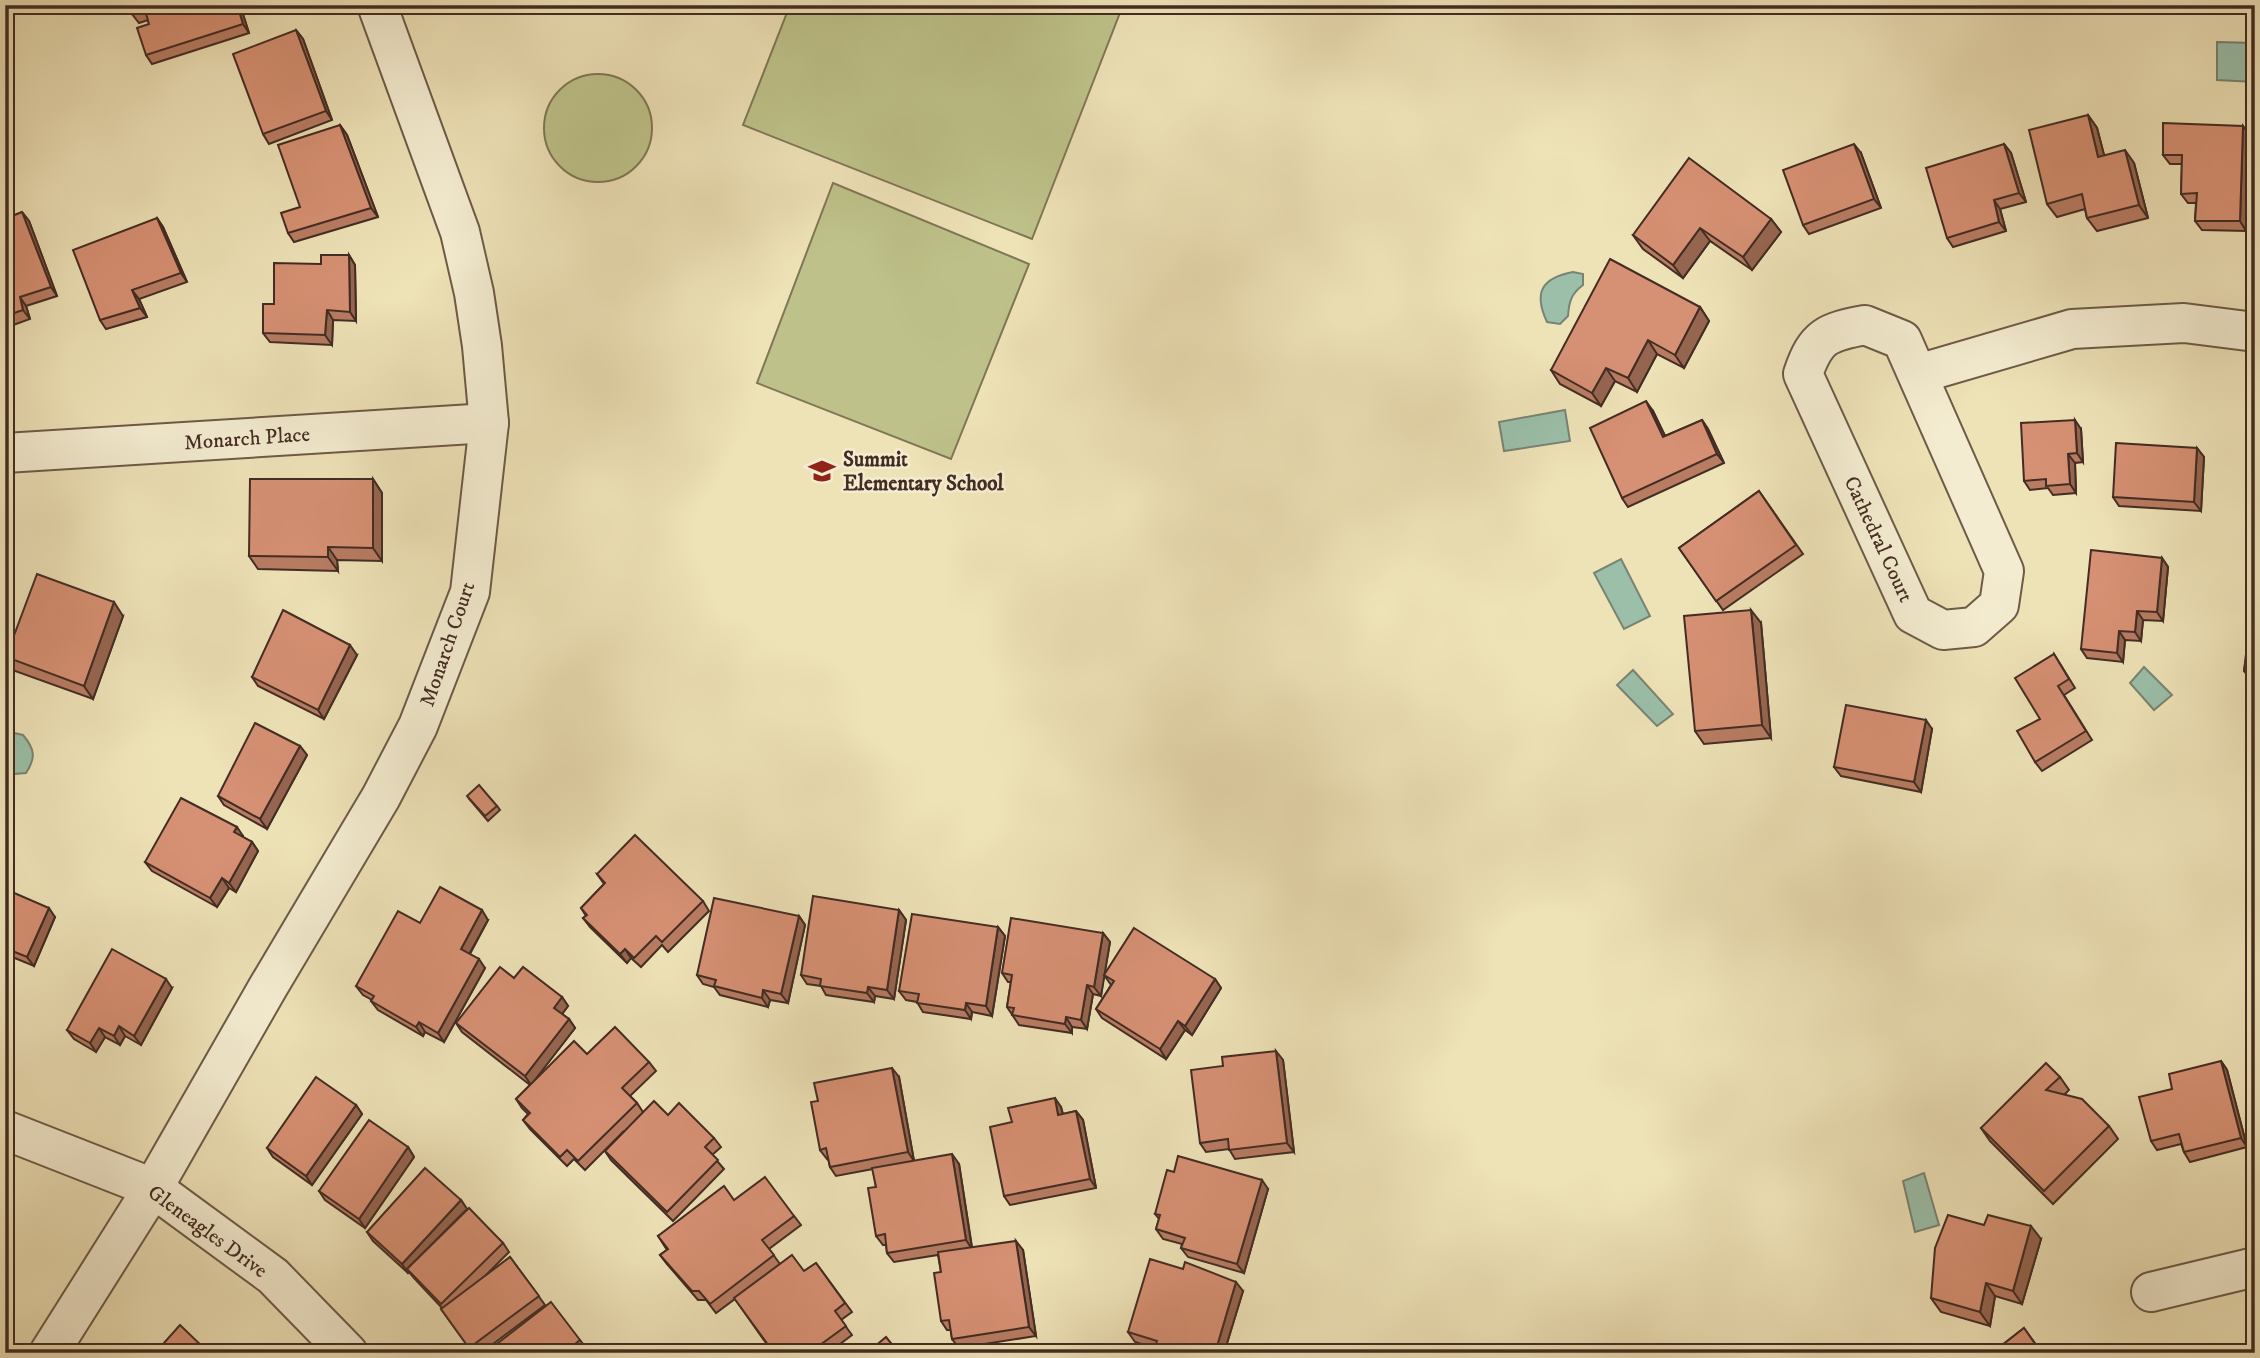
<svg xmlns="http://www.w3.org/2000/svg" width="2260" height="1358" font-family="'IM FELL DW Pica',serif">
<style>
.green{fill:#bec28a;stroke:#807756;stroke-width:2}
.water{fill:#9bbfa9;stroke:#788473;stroke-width:2}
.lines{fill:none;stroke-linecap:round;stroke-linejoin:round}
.street-casing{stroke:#6e5a48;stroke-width:42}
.street{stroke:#f4ecd0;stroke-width:38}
.wall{fill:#b87c63;stroke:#432c23;stroke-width:2}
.shaded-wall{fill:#966550;stroke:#432c23;stroke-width:2}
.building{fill:#d69073;stroke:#432c23;stroke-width:2}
.labels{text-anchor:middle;stroke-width:5;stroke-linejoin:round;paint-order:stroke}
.street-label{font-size:21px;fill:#432c23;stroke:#f4ecd0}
.poi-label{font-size:21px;font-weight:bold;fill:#432c23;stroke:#f4ecd0;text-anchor:start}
</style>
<rect width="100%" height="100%" fill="#eee2b7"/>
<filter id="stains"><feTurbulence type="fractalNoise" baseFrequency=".00286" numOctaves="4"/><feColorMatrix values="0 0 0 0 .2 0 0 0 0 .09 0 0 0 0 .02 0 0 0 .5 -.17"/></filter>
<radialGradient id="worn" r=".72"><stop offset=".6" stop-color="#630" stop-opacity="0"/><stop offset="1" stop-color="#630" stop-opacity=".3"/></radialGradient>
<g class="green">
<path d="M790,5H1123L1032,239L743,125Z"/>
<circle cx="598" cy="128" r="54"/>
<path d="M833,183L1029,264L951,459L757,383Z"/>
</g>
<g class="water">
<path d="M2217,42L2255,43V82L2217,80Z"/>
<path d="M1573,272L1583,274V285C1571,294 1569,302 1568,316L1560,324L1547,322C1533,292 1542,278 1573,272Z"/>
<path d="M1565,410L1570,441L1504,451L1499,422Z"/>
<path d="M1621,559L1650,616L1624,629L1594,573Z"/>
<path d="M2144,667L2172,695L2154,710L2130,683Z"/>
<path d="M1633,670L1673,714L1657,726L1617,685Z"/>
<path d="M5,731L23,735C35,749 36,758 26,773L14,774L5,767Z"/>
<path d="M1924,1173L1939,1225L1915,1232L1903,1181Z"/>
</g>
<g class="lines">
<defs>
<g id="street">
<path d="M1865,325L1902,340L2004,571L1999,605L1974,627L1943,630L1913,614L1803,374C1816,336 1827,332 1865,325Z"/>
<path d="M1918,374L2072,329L2184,323L2255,332"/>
<path d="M5,453L489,423"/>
<path d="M5,1130L153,1188L273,1276L348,1353"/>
<path d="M2151,1292L2255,1267"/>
<path d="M49,1353L153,1188L268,987L381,797L418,726L470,592L489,423L482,346L474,293L460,232L377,5"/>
</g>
</defs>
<use href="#street" class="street-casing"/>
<use href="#street" class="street"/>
</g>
<g class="wall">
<path d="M130,5H240L249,33L152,64L146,55L149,24L148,20L139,23L132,14Z"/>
<path d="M296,30L303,39L332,120L269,144L263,134Z"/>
<path d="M2088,115L2097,128L2104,155L2134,163L2148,218L2097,231L2087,218L2085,209L2057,217L2047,204Z"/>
<path d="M340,125L347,135L378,217L294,242L288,233Z"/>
<path d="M2243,126L2249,135L2246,231L2202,230L2195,221L2196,203H2188L2181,194L2182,164H2170L2163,155Z"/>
<path d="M2004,144L2011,153L2026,202L2000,209L2006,231L1953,247L1947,238Z"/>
<path d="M1861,153L1881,208L1809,234L1803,225Z"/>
<path d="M22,212L29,221L57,296L26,306L30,319L5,328V219Z"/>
<path d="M157,218L163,227L187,282L139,299L147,317L106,329L100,320Z"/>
<path d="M1771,219L1781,232L1752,270L1710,241L1683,278L1643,249L1633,235Z"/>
<path d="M349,255L355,265L356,321L333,320L332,345L270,342L263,333L274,304L321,264Z"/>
<path d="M1700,307L1709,321L1684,368L1657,354L1637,392L1615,381L1601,406L1560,384L1551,370Z"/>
<path d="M1653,411L1665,436L1702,420L1708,429L1724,463L1628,507L1622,498Z"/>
<path d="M2081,429L2083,462L2075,463L2076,493L2053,495L2048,488L2030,490L2024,481Z"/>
<path d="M2197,448L2204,457L2201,511L2119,506L2113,497Z"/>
<path d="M373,479L382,493V561L337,560L338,571L258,569L249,556Z"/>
<path d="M1759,491L1803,554L1723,610L1679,548Z"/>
<path d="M2162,558L2168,567L2163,621L2143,620L2141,641L2125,640L2123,662L2087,658L2081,649Z"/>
<path d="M2255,603V681L2251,680L2244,671Z"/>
<path d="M123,616L93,699L15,671L6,657Z"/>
<path d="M1761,623L1771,738L1704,744L1695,731Z"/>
<path d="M2054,654L2075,688L2064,695L2092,740L2042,771L2035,762L2040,719Z"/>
<path d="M357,655L324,719L258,686L252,677Z"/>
<path d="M1932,729L1921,792L1841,776L1834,767Z"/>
<path d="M300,746L307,755L267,829L224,805L218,796Z"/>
<path d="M470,800L497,806L500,810L488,821Z"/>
<path d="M243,836V837L252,842L258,851L236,892L229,888L217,907L152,871L145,862Z"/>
<path d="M597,874L703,901L709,911L668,952L662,945L641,967L631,958L627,963L590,927L583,918L586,916L581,908L604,884Z"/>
<path d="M5,889L55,917L34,966L5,954Z"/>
<path d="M899,910L906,920L894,999L875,996L874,1002L826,995L821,986L807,984L801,975Z"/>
<path d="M799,916L805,925L788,1003L770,1000L768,1007L720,995L714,987L703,984L697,975Z"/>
<path d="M488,920L470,954L485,968L444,1042L425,1032L423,1036L378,1010L371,1001L372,1000L363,995L356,986L420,923Z"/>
<path d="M998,927L1005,936L992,1016L972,1012L971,1019L923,1012L917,1002L906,1000L899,991Z"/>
<path d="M1103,933L1110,942L1104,975L1215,979L1221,988L1192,1035L1185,1030L1166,1059L1102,1018L1096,1009L1111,985L1104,975L1101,996L1093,994L1087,1029L1072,1027V1033L1019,1025L1007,1007L1011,982H1008L1002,973Z"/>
<path d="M514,978L562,997L568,1006L562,1014L569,1019L575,1028L536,1078L587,1054L649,1062L656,1071L630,1096L637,1103L643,1112L668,1115L714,1138L721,1147L712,1155L724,1169L673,1221L611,1160L605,1151L624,1131L585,1170L574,1159L567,1166L530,1129L523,1120L528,1114L522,1108L516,1099L530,1085L462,1032L456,1023Z"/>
<path d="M172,988L141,1045L125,1036L120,1045L105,1037L96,1052L74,1039L67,1030Z"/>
<path d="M1283,1060L1294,1152L1235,1159L1229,1149L1206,1152L1200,1143L1223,1066Z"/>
<path d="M2221,1061L2227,1070L2247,1147L2190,1162L2184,1152L2181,1144L2157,1150L2151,1141L2172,1089Z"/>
<path d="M899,1077L914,1161L959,1164L972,1247L1023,1250L1036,1336L959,1348L952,1339L951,1330H947L941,1321V1272L938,1255L894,1262L887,1253L886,1245H883L876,1236V1187L873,1169L836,1176L830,1167L828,1158L827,1159L820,1150Z"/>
<path d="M2060,1077L2069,1090L2064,1095L2109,1126L2118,1139L2053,1204L1990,1141L1981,1128Z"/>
<path d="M356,1105L362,1114L312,1185L273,1157L267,1148Z"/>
<path d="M1061,1107L1063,1114L1076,1111L1083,1120L1096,1188L1010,1205L1004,1196L1012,1122Z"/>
<path d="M408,1147L414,1157L365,1228L325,1200L319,1191Z"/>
<path d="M1268,1189L1244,1273L1188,1257L1181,1248L1182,1244L1163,1239L1156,1229L1159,1219L1155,1214Z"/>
<path d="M461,1200L467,1209L503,1243L509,1252L482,1279L510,1257L545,1305L481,1353H473L441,1309L442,1308L414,1278L409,1272L408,1273L373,1241L367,1232Z"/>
<path d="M734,1200L794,1216L801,1225L769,1249L780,1264L804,1271L816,1263L852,1312L841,1320L852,1335L828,1353H773L735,1299L716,1313L706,1300H698L667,1264L660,1255L667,1250L658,1236Z"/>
<path d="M2041,1239L2022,1304L1995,1296L1990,1326L1941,1312L1931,1298Z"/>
<path d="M1243,1291L1224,1353H1155L1154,1350L1155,1348L1135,1342L1128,1332Z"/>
<path d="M2024,1328L2042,1353H1992Z"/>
<path d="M580,1340L587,1349L582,1353H485Z"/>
</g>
<g class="shaded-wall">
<path d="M237,5H240L249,33L243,24Z"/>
<path d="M296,30L303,39L332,120L326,111Z"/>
<path d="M2088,115L2097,128L2108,170L2098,157Z"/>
<path d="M340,125L347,135L378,217L371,208Z"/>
<path d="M2243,126L2249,135L2246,231L2240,221Z"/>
<path d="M1854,144L1861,153L1881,208L1874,199Z"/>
<path d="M2004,144L2011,153L2026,202L2019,193Z"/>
<path d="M2125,150L2134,163L2148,218L2139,205Z"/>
<path d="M1994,200L2000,209L2006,231L1999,222Z"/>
<path d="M22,212L29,221L57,296L51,287Z"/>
<path d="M157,218L163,227L187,282L181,273Z"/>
<path d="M1771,219L1781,232L1752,270L1743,257Z"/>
<path d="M1700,228L1710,241L1683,278L1673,265Z"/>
<path d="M349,255L355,265L356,321L350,312Z"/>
<path d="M132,290L139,299L147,317L140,308Z"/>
<path d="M20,297L26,306L30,319L23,310Z"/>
<path d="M1700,307L1709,321L1684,368L1675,355Z"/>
<path d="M327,310L333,320L332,345L325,335Z"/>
<path d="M1648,340L1657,354L1637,392L1628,378Z"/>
<path d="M1606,368L1615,381L1601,406L1592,393Z"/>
<path d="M1646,401L1653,411L1670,446L1663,437Z"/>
<path d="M1702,420L1708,429L1724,463L1717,454Z"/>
<path d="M2075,420L2081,429L2083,462L2077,453Z"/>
<path d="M2197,448L2204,457L2201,511L2194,502Z"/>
<path d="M2068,454L2075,463L2076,493L2070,484Z"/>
<path d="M373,479L382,493V561L373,548Z"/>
<path d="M328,547L337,560L338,571L328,557Z"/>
<path d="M2162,558L2168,567L2163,621L2157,612Z"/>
<path d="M114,602L123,616L93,699L84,686Z"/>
<path d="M1751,610L1761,623L1771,738L1762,725Z"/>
<path d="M2137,611L2143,620L2141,641L2135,632Z"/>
<path d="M2119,631L2125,640L2123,662L2117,653Z"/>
<path d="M350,645L357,655L324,719L318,710Z"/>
<path d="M1926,720L1932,729L1921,792L1914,782Z"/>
<path d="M300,746L307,755L267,829L260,819Z"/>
<path d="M237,827L243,836L240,841L234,832Z"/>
<path d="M252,842L258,851L236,892L229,883Z"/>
<path d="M222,878L229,888L217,907L210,898Z"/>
<path d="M49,908L55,917L34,966L27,957Z"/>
<path d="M482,910L488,920L467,958L461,949Z"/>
<path d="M899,910L906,920L894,999L887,990Z"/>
<path d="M799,916L805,925L788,1003L781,994Z"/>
<path d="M998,927L1005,936L992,1016L986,1006Z"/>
<path d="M1103,933L1110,942L1101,996L1094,987Z"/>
<path d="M625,949L631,958L627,963L620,954Z"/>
<path d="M479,959L485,968L444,1042L438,1033Z"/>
<path d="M166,979L172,988L141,1045L134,1036Z"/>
<path d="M1215,979L1221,988L1192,1035L1185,1026Z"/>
<path d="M1087,985L1093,994L1087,1029L1081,1020Z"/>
<path d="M868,987L875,996L874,1002L867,993Z"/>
<path d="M763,990L770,1000L768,1007L762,998Z"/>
<path d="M562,997L568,1006L560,1017L554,1008Z"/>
<path d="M966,1003L972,1012L971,1019L965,1010Z"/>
<path d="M1066,1017L1072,1027V1033L1065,1024Z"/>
<path d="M569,1019L575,1028L531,1085L525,1076Z"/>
<path d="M1178,1021L1185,1030L1166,1059L1160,1049Z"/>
<path d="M419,1022L425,1032L423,1036L416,1027Z"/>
<path d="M119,1026L125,1036L120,1045L114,1036Z"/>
<path d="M99,1028L105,1037L96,1052L90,1043Z"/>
<path d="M1276,1051L1283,1060L1294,1152L1287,1143Z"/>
<path d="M2221,1061L2227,1070L2247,1147L2241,1138Z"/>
<path d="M892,1068L899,1077L914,1161L908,1152Z"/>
<path d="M1055,1098L1061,1107L1065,1124L1058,1115Z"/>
<path d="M356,1105L362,1114L312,1185L306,1176Z"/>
<path d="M1076,1111L1083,1120L1096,1188L1090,1179Z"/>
<path d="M408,1147L414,1157L365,1228L359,1219Z"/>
<path d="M952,1154L959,1164L972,1249L966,1240Z"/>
<path d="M1262,1180L1268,1189L1244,1273L1237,1264Z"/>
<path d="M461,1200L467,1209L407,1269L409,1272L408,1273L402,1264Z"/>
<path d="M2031,1226L2041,1239L2022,1304L2013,1291Z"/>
<path d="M1016,1241L1023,1250L1036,1336L1029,1327Z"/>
<path d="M1236,1282L1243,1291L1224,1353H1215Z"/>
<path d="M1986,1283L1995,1296L1990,1326L1980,1312Z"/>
</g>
<g class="building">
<path d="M130,5H237L243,24L146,55L137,28L149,24L145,10L132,14Z"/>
<path d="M296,30L326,111L263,134L233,54Z"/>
<path d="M2088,115L2098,157L2125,150L2139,205L2087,218L2082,194L2047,204L2029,130Z"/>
<path d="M2163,123L2243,126L2240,221H2195L2197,193L2181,194L2182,155H2163Z"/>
<path d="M340,125L371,208L288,233L281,213L300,207L278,145Z"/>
<path d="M1854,144L1874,199L1803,225L1783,170Z"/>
<path d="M2004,144L2019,193L1994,200L1999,222L1947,238L1926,168Z"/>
<path d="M1689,158L1771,219L1743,257L1700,228L1673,265L1633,235Z"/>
<path d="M22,212L51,287L20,297L23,310L5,316V219Z"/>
<path d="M157,218L181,273L132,290L140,308L100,320L73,250Z"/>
<path d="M321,255H349L350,312L327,310L325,335L263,333V304H274V263L321,264Z"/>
<path d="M1610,259L1700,307L1675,355L1648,340L1628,378L1606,368L1592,393L1551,370Z"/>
<path d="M1646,401L1663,437L1702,420L1717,454L1622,498L1590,428Z"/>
<path d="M2075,420L2077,453L2068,454L2070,484L2046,486V479L2024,481L2021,423Z"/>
<path d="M2116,443L2197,448L2194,502L2113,497Z"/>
<path d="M250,479H373V548L328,547V557L249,556Z"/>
<path d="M1759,491L1796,545L1716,601L1679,548Z"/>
<path d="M2091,550L2162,558L2157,612L2137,611L2135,632L2119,631L2117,653L2081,649Z"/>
<path d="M37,574L114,602L84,686L6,657Z"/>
<path d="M2252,603H2255V673L2244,671Z"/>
<path d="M283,610L350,645L318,710L252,677Z"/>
<path d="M1751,610L1762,725L1695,731L1684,616Z"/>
<path d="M2054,654L2069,679L2058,686L2086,731L2035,762L2017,731L2040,719L2015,678Z"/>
<path d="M1846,705L1926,720L1914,782L1834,767Z"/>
<path d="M255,723L300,746L260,819L218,796Z"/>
<path d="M479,785L497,806L485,816L467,796Z"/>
<path d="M181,798L237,827L234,832L252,842L229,883L222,878L210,898L145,862Z"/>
<path d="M635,835L703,901L662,942L656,936L634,958L625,949L620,954L583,918L587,915L581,908L605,883L597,874Z"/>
<path d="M440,887L482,910L461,949L479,959L438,1033L419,1022L416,1027L371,1001L374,996L356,986L398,911L420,923Z"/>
<path d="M5,889L49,908L27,957L5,948Z"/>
<path d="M813,896L899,910L887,990L868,987L867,993L820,986L821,979L801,975Z"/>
<path d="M714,898L799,916L781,994L763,990L762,998L714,986L716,980L697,975Z"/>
<path d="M912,914L998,927L986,1006L966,1003L965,1010L917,1003L919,994L899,991Z"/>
<path d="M1011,918L1103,933L1094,987L1087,985L1081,1020L1066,1017L1065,1024L1012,1015L1014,1008L1007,1007L1012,975L1002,973Z"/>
<path d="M1134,928L1215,979L1185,1026L1178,1021L1160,1049L1096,1009L1114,981L1104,975Z"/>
<path d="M112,949L166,979L134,1036L119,1026L114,1036L99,1028L90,1043L67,1030Z"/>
<path d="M500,967L514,978L523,967L562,997L554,1008L569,1019L525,1076L456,1023Z"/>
<path d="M615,1027L649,1062L622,1088L637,1103L578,1161L567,1150L560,1157L523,1120L530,1113L516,1099L574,1041L587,1054Z"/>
<path d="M1276,1051L1287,1143L1229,1150L1228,1139L1200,1143L1191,1070L1223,1066L1222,1057Z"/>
<path d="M2221,1061L2241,1138L2184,1152L2179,1134L2151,1141L2139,1097L2172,1089L2169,1074Z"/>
<path d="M2046,1063L2060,1077L2046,1090L2082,1099L2109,1126L2044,1191L1981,1128Z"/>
<path d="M892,1068L908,1152L830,1167L826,1148L820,1150L811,1102L818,1101L814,1083Z"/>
<path d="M316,1077L356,1105L306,1176L267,1148Z"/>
<path d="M1055,1098L1058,1115L1076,1111L1090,1179L1004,1196L990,1127L1012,1122L1008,1108Z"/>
<path d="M654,1101L668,1115L679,1103L714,1138L705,1147L718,1160L667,1212L605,1151Z"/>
<path d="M369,1120L408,1147L359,1219L319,1191Z"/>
<path d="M952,1154L966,1240L887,1253L885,1234L876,1236L868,1188L876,1187L872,1168Z"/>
<path d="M1178,1156L1262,1180L1237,1264L1181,1248L1185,1238L1156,1229L1160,1215L1155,1214L1167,1170L1174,1172Z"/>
<path d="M425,1168L461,1200L402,1264L367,1232Z"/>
<path d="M765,1177L794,1216L762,1240L774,1255L710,1304L699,1291H692L660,1255L668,1249L658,1236L724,1186L734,1200Z"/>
<path d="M469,1208L503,1243L441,1304L407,1269Z"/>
<path d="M1948,1215L1984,1225L1988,1215L2031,1226L2013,1291L1986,1283L1980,1312L1931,1298L1935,1248Z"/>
<path d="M1016,1241L1029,1327L952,1339L949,1320L941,1321L934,1273L941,1272L938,1252Z"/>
<path d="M792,1255L804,1271L816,1263L845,1303L835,1311L846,1326L809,1353H774L734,1298Z"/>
<path d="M510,1257L539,1296L469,1348L441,1309Z"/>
<path d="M1150,1259L1183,1269L1185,1262L1236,1282L1215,1353H1161L1154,1350L1157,1341L1128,1332Z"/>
<path d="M551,1302L580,1340L564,1353H485Z"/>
<path d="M180,1325L209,1353H155Z"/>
<path d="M2024,1328L2036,1345L2026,1353H1992Z"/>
<path d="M886,1337L899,1353H867Z"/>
<path d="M841,1345L847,1353H831Z"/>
</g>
<defs>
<symbol id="school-bare" viewBox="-9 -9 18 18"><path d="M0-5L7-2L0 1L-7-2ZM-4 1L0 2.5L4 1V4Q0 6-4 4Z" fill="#8f2418" stroke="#f4ecd0" stroke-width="2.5" paint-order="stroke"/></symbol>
</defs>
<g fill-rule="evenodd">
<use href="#school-bare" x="803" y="452" width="38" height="38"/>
</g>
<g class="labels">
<g class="street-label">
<text transform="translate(247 438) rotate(-4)" y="7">Monarch Place</text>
<text transform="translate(1879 539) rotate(65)" y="7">Cathedral Court</text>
<text transform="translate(447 644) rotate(-71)" y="7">Monarch Court</text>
<text transform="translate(208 1231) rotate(36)" y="7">Gleneagles Drive</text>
</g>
<g class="poi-label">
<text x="843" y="466">Summit<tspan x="843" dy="24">Elementary School</tspan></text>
</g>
</g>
<rect width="2260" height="1358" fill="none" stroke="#eee2b7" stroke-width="28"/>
<rect x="7" y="7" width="2246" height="1344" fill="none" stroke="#432c23" stroke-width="3.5"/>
<rect x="14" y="14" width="2232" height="1330" fill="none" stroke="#432c23" stroke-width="2"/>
<rect width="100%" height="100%" filter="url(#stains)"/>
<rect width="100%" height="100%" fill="url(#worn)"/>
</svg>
